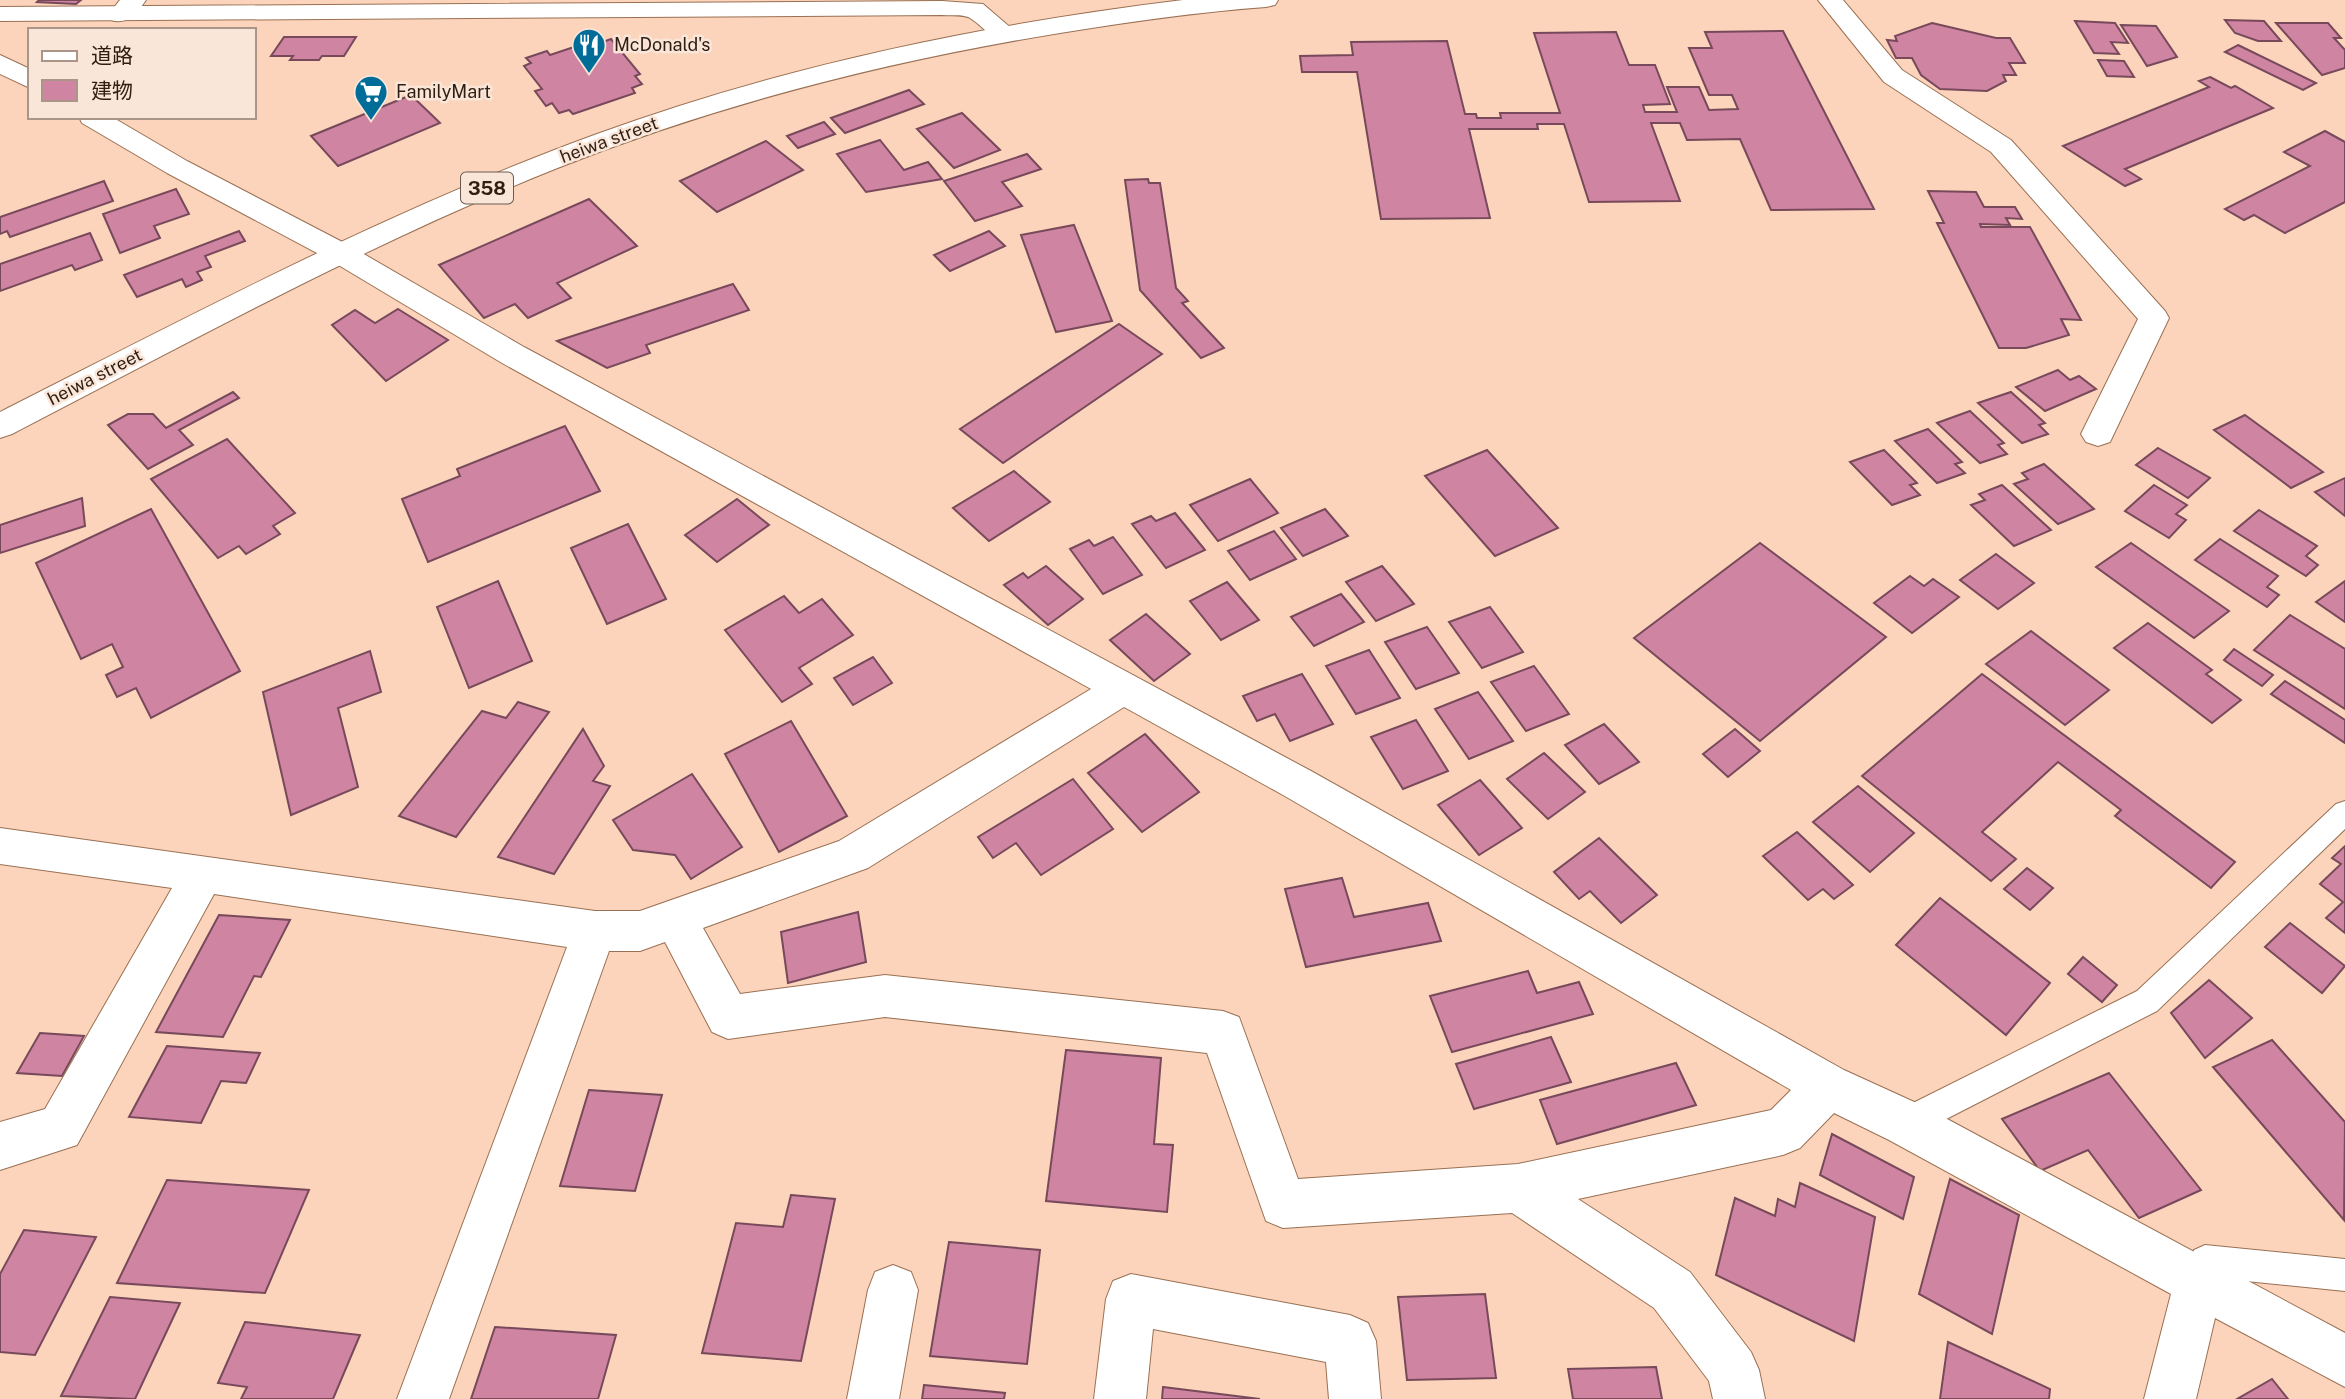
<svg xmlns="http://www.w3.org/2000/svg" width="2345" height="1399" font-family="'Public Sans','Noto Sans JP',sans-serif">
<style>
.building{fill:#cf85a2;stroke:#78495b;stroke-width:2}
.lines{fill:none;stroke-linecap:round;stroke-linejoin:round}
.service-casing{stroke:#9a7053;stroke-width:2}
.minor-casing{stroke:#9a7053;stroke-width:2}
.primary-casing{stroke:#9a7053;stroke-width:2}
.trunk-casing{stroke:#9a7053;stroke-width:2}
.service{fill:#fff;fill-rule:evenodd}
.minor{fill:#fff;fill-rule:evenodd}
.primary{fill:#fff;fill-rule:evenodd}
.trunk{fill:#fff;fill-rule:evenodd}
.labels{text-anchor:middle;stroke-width:5;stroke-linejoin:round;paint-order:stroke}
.far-poi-label{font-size:18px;fill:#301e12;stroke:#fae6d9;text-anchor:start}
.far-street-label{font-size:18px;fill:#301e12;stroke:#fae6d9}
.shield{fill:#fae6d9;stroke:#6d5a4e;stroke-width:2}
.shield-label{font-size:19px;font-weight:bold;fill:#301e12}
</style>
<rect width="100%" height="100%" fill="#fbd4bb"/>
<g class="building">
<path d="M39,0H81L76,4L37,2Z"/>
<path d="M2225,20L2264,21L2281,41H2258L2235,33Z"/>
<path d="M2075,21L2115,23L2128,43L2111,42L2119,54L2094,53Z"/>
<path d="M1932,23L1996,38H2010L2025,63H2009L2016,75H2003L2006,81L1987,91L1940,89L1921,75L1912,58H1896L1887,40L1897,41L1895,36Z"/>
<path d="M2276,23H2328L2341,38H2334L2345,50V68L2322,75Z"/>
<path d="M2121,25L2156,26L2177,57L2147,66Z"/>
<path d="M1783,31L1874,209L1771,210L1740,139L1687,140L1680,123H1651L1680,201L1589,202L1564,124H1537L1538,129H1469L1490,218L1381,219L1357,72H1302L1300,56L1353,55L1351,42L1447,41L1465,114H1476L1477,118H1501L1500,113H1560L1534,33L1616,32L1629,65H1655L1670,104L1643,105L1645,112H1677L1667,87H1699L1709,110L1738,109L1732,95H1709L1689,48H1712L1705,32Z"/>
<path d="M597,35L603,42L611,39L640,74L635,76L642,84L632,88L635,93L573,114L569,110L559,113L552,103L546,106L535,91L542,89L524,66L531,63L526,58L547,51L550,55L577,46L574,42Z"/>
<path d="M284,37H356L344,56H322L319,60H290L293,56H271Z"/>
<path d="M2238,45L2316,83L2303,90L2225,52Z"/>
<path d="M2098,60L2124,61L2134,77L2107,76Z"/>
<path d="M2210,77L2231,88L2235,86L2273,108L2125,169L2141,179L2125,186L2063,146L2209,87L2199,81Z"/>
<path d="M909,90L924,104L845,133L831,118Z"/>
<path d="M411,95L440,123L338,166L311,136Z"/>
<path d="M962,113L1000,150L954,168L917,129Z"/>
<path d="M824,122L835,134L798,148L787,136Z"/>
<path d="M2325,131L2345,142V202L2285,233L2254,215L2244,220L2225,209L2310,166L2284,152Z"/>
<path d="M880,140L904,170L928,162L942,179L866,192L837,154Z"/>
<path d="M766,141L803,170L717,212L680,181Z"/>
<path d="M1027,154L1041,169L1002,182L1022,206L975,221L944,181Z"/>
<path d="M1148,179L1149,183H1160L1176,288L1188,301L1182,303L1224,348L1201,358L1140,290L1125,180Z"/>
<path d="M104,181L113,201L10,237L7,231L0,234V217Z"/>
<path d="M176,189L189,214L154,226L160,238L120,253L103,214Z"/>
<path d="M1928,191L1976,192L1984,207H2015L2022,219L2006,218L2010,225L1980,224L1981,227H2030L2081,320L2061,319L2069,335L2026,348H1999L1937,223H1944Z"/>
<path d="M589,199L637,246L557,283L571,298L528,318L515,304L484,318L439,265Z"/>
<path d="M1074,225L1112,321L1056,332L1021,235Z"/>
<path d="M239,231L245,241L205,256L211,267L197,272L202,280L186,287L182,279L137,297L124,275Z"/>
<path d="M989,231L1005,246L950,271L934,255Z"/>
<path d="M90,233L102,260L75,270L72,265L0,291V264Z"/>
<path d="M733,284L749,310L646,345L650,353L607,368L557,341Z"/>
<path d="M398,309L448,340L386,381L332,325L355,310L375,323Z"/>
<path d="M1119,324L1162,354L1003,463L960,429Z"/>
<path d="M2058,370L2070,380L2079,376L2096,389L2045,411L2016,387Z"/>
<path d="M233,392L239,398L179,430L193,445L148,469L108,425L128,414H153L166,428Z"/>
<path d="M2011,392L2045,423L2039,425L2048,434L2022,443L1978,403Z"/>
<path d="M1970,411L2004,443L1998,445L2007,454L1980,463L1937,423Z"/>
<path d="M2245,415L2323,472L2291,488L2214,430Z"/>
<path d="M565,426L600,491L428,562L402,499L460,476L457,469Z"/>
<path d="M1928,429L1962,462L1955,464L1965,473L1937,483L1895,441Z"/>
<path d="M227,439L295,513L273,526L280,534L246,554L239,546L218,558L151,479Z"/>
<path d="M2158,448L2210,478L2188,498L2136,465Z"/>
<path d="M1487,450L1558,528L1495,556L1425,476Z"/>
<path d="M1884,450L1917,483L1910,485L1920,495L1892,505L1850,462Z"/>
<path d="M2044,464L2094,509L2058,524L2014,484L2028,479L2022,473Z"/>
<path d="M1014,471L1050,502L989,541L953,508Z"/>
<path d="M2345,478V516L2315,492Z"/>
<path d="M1250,479L1278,513L1218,541L1190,505Z"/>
<path d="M2002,485L2051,530L2014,546L1971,505L1985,500L1979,494Z"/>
<path d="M2154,485L2187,505L2176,514L2186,520L2169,538L2125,511Z"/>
<path d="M82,498L85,526L0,553V525Z"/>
<path d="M737,499L769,525L717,562L685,535Z"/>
<path d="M151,509L240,671L151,718L136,688L117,697L106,675L123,667L112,644L81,659L36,563Z"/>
<path d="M1325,509L1348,536L1303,556L1281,528Z"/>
<path d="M2259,510L2317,546L2306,556L2318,565L2306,576L2234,531Z"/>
<path d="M1175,513L1205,550L1166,568L1132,524L1151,516L1156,521Z"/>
<path d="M628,524L666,599L607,624L571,548Z"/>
<path d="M1274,531L1296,559L1250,580L1228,551Z"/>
<path d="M1113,537L1142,575L1103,594L1070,549L1089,540L1094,546Z"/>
<path d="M2220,539L2278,576L2267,587L2279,595L2267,607L2195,560Z"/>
<path d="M1760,543L1886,637L1760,741L1634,638Z"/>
<path d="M2131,543L2229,611L2194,638L2096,567Z"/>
<path d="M1996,554L2034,583L1998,609L1960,580Z"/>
<path d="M1046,566L1083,599L1048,625L1004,585L1023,573L1028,578Z"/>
<path d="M1382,566L1414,604L1376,621L1346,582Z"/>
<path d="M1910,576L1924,586L1933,579L1959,597L1912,633L1874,603Z"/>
<path d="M498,581L532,661L469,688L437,607Z"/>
<path d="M2345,581V622L2316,602Z"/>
<path d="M1227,582L1259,620L1221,640L1190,601Z"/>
<path d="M1341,594L1364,622L1314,646L1291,617Z"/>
<path d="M784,596L799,613L822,599L853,635L799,668L812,684L782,702L725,630Z"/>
<path d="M1490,607L1523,652L1482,668L1449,622Z"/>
<path d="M1146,614L1190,654L1154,681L1110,640Z"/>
<path d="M2290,615L2345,649V709L2254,650Z"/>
<path d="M2148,623L2212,670L2206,674L2241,700L2212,723L2114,648Z"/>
<path d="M1427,627L1459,673L1416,689L1385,642Z"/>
<path d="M2031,631L2109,690L2065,725L1986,664Z"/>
<path d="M2234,649L2273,675L2262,686L2224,660Z"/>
<path d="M1369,650L1400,698L1356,714L1326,666Z"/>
<path d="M370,651L381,692L338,708L358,787L291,815L263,692Z"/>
<path d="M873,657L892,683L853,705L834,678Z"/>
<path d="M1534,666L1569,714L1526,731L1491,682Z"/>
<path d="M1302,674L1333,724L1290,741L1275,714L1257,721L1243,696Z"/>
<path d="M1982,674L2235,862L2211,888L2115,816L2121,810L2058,762L1982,832L2016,859L1991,881L1862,776Z"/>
<path d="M2285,681L2345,720V743L2271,694Z"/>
<path d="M1478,692L1513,741L1469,759L1435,709Z"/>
<path d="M518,702L549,712L456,837L399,816L482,711L506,718Z"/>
<path d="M1416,720L1448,771L1403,789L1371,737Z"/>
<path d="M791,721L847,816L779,852L725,754Z"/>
<path d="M1604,724L1639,762L1599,784L1565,745Z"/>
<path d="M583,729L604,766L593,781L610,786L554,874L498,857Z"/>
<path d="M1735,729L1760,751L1728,777L1703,754Z"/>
<path d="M1145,734L1199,792L1142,832L1088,773Z"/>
<path d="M1544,753L1585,792L1548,819L1507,779Z"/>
<path d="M692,774L742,847L691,879L675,855L633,850L613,820Z"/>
<path d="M1073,779L1113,829L1041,875L1016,843L993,858L978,837Z"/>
<path d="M1480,780L1522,828L1479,855L1438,805Z"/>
<path d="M1858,786L1914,833L1870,872L1813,822Z"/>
<path d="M1797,832L1853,885L1834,899L1823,889L1808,900L1763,856Z"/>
<path d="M1599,838L1657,895L1621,923L1590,891L1579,899L1554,872Z"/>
<path d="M2345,846V933L2326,918L2343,902L2320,884L2341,864L2332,858Z"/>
<path d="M2027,868L2053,888L2030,910L2004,889Z"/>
<path d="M1342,878L1354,917L1428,903L1441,941L1306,967L1285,889Z"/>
<path d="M1940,898L2050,983L2006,1035L1896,945Z"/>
<path d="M858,912L866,962L788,983L781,932Z"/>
<path d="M219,915L290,920L261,977L254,976L223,1037L156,1032Z"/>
<path d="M2290,923L2345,966L2322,993L2265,947Z"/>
<path d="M2083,957L2117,985L2102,1002L2068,974Z"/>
<path d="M1528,971L1537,993L1579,982L1593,1014L1452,1052L1430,996Z"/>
<path d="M2209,980L2252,1018L2205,1058L2171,1013Z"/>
<path d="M40,1033L84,1036L62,1076L17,1073Z"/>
<path d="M1551,1037L1571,1082L1474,1109L1456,1064Z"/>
<path d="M2272,1040L2345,1122L2344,1220L2213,1067Z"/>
<path d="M167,1046L260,1053L246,1083L221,1081L201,1123L129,1117Z"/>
<path d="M1066,1050L1161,1058L1154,1144L1173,1145L1167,1212L1046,1201Z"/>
<path d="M1676,1063L1696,1105L1557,1144L1540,1100Z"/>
<path d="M2109,1073L2201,1190L2139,1218L2088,1150L2040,1171L2002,1119Z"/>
<path d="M589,1090L662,1095L635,1191L560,1186Z"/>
<path d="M1832,1134L1914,1177L1903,1219L1820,1175Z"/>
<path d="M1950,1179L2019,1215L1992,1334L1919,1294Z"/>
<path d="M167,1180L309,1190L265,1293L117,1283Z"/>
<path d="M1800,1183L1875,1217L1854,1341L1716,1275L1735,1198L1775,1216L1778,1199L1795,1207Z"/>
<path d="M791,1195L835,1199L801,1361L702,1353L736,1223L783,1227Z"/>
<path d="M24,1230L96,1237L35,1355L0,1352V1274Z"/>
<path d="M949,1242L1040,1250L1027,1364L930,1356Z"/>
<path d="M1485,1294L1496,1378L1407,1380L1398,1297Z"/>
<path d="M110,1297L180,1303L135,1399L61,1396Z"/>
<path d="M245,1322L360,1335L333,1399H241L247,1387L218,1383Z"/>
<path d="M495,1327L616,1335L598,1399H471Z"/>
<path d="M1948,1342L2050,1389L2049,1399H1940Z"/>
<path d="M1656,1367L1662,1399H1573L1568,1369Z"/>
<path d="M2272,1379L2288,1399H2237Z"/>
<path d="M924,1385L1005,1393L1004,1399H922Z"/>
<path d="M1163,1387L1260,1399H1162Z"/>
</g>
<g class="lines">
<defs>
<g id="service">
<path d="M2345,801V829L2157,1011L1917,1134L1906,1138L1895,1134L1891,1123L1895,1112L2137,991L2336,804Z"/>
<path d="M2205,1245L2345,1259V1291L2216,1278L2210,1295L2199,1300L2188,1295L2183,1284L2194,1250Z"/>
</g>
<g id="minor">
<path d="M120,0H146C137,13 128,25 111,20L108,15Z"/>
<path d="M1818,0H1843L1902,70L2011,140L2165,311L2169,318L2110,442L2098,446L2086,442L2081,434L2138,319L1991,152L1884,82Z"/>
<path d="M0,55L30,69V88L0,74Z"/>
<path d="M79,117H112L187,161L350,246L524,347L1311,771L1844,1070L1923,1106L2345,1333V1387L2215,1318L2196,1399H2144L2171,1294L1889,1140L1834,1113L1800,1148L1783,1155L1578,1199L1690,1272L1751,1352L1759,1370L1765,1399H1713L1709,1381L1654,1308L1512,1213L1283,1228L1266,1221L1207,1053L885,1017L728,1039L712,1032L665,942L640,951H609L449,1399H397L567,947L214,894L77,1145L0,1170V1122L45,1109L172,888L0,864V828L595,911H640L839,841L1091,689L502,363L330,260L167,173L82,123ZM1124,707L1283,795L1791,1090L1771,1110L1518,1164L1298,1179L1239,1017L1223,1011L885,975L740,994L703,928L868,868Z"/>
<path d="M893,1265L911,1272L918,1290L899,1399H847L868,1290L875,1272Z"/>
<path d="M1131,1274L1350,1315L1368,1323L1376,1341L1381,1399H1329L1326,1362L1153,1329L1146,1399H1094L1106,1299L1113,1281Z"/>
</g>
<path id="primary" d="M942,1L983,4L1018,34L1014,39C993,44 986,28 970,18C963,14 951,16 942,15L0,21V7Z"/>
<path id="trunk" d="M1183,0H1278L1275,5L1266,7C1197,12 1128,22 1060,33C887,61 718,104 555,169C368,244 190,342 12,434L0,438V412C196,313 391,209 597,134C786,65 985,24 1183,0Z"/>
</defs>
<use href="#service" class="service-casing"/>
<use href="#minor" class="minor-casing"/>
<use href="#primary" class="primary-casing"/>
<use href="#trunk" class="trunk-casing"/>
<use href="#service" class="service"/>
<use href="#minor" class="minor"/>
<use href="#primary" class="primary"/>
<use href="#trunk" class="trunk"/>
</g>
<defs>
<symbol id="restaurant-pin" viewBox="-11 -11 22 30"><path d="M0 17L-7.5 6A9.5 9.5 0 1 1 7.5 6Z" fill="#006d99" stroke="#fae6d9"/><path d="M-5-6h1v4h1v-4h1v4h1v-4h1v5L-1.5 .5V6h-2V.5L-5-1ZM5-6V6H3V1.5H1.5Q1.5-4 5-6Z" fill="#fff"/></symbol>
<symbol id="supermarket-pin" viewBox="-11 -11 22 30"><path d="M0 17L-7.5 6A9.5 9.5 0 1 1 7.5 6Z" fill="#006d99" stroke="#fae6d9"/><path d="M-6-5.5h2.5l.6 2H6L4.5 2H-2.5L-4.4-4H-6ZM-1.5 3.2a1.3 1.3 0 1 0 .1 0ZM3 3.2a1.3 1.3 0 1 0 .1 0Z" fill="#fff"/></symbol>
</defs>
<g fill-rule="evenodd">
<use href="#restaurant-pin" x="570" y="26" width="38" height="52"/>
<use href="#supermarket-pin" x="352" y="73" width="38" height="52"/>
</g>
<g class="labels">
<g class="far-poi-label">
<text x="614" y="51">McDonald's</text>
<text x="396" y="98">FamilyMart</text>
</g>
<g class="far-street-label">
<text transform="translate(609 140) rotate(-20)" y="6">heiwa street</text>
<text transform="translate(95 377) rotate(-27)" y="6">heiwa street</text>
</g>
<rect class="shield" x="461" y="172.5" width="52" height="31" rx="5"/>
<g class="shield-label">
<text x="487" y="195">358</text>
</g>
</g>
<rect x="28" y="28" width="228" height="91" fill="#fae6d9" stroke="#a99689" stroke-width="2"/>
<rect x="42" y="51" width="35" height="10" fill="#ffffff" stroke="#a99689" stroke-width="2"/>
<text x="91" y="63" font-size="21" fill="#301e12">道路</text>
<rect x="42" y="80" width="35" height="21" fill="#cf85a2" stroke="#a99689" stroke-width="2"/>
<text x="91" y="98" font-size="21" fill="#301e12">建物</text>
</svg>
